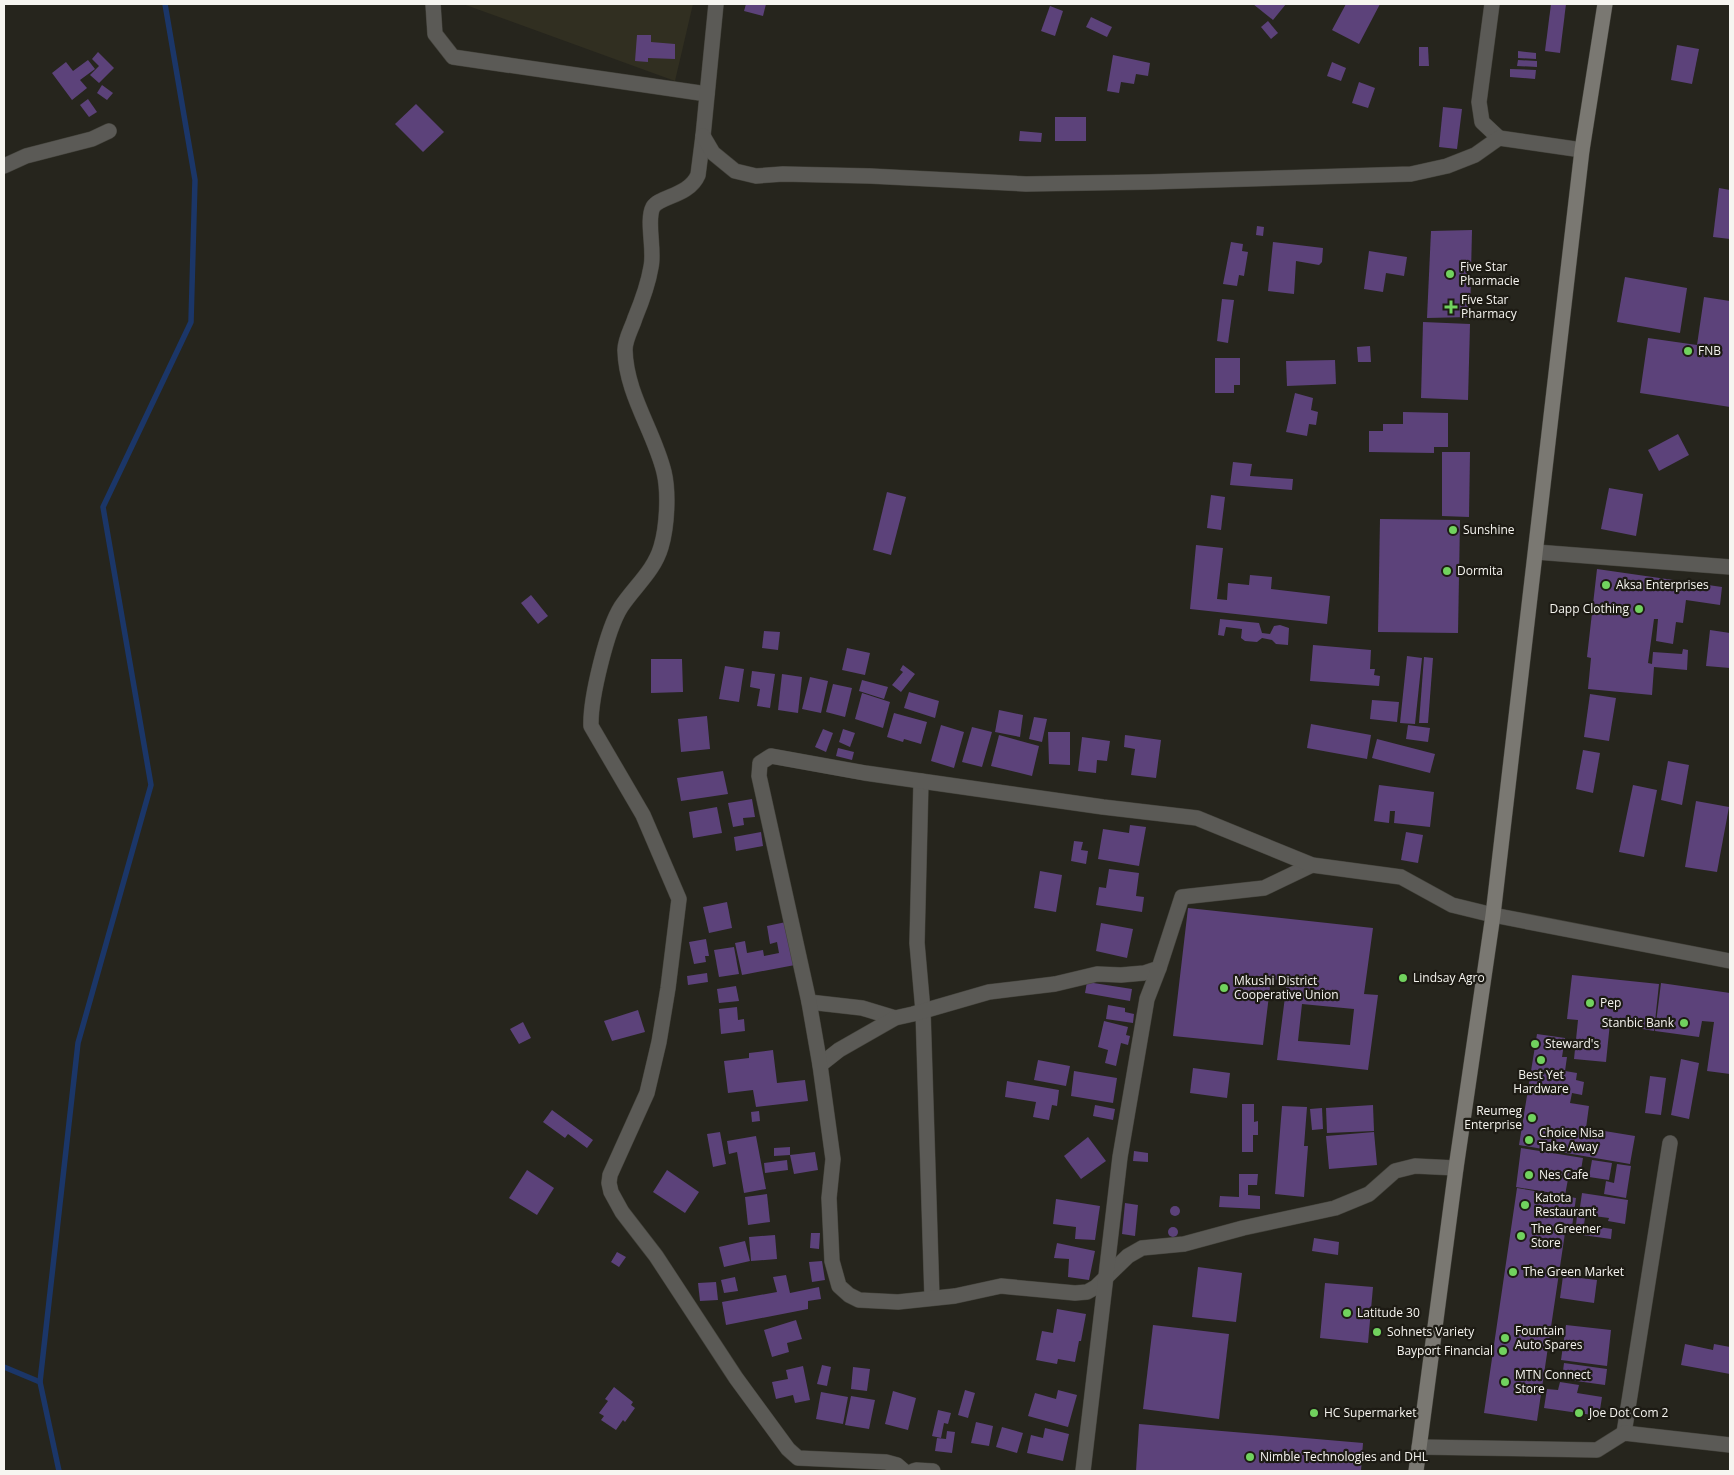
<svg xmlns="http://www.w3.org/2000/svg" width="1734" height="1475" font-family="'Open Sans',sans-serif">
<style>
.built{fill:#312f21}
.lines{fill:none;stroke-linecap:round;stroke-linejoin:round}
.stream{stroke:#1b3668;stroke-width:5.5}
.building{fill:#5c427a;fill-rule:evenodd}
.street-casing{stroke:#43423b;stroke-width:16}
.secondary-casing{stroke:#43423b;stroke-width:16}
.street{stroke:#5b5a56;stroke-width:15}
.secondary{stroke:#7a7872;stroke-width:15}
.poi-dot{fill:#71d25e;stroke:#1d1b14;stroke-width:2}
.labels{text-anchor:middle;stroke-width:4.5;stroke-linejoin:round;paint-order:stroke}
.poi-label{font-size:12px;fill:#f6f5f0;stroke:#1d1b14;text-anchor:start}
</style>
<rect width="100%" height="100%" fill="#26251d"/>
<path class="built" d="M463,4H693L675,81Z"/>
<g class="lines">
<g class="stream">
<path d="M4,1367L40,1382"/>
<path d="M59,1471L40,1382L78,1043L151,785L103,507L191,322L195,180L165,4"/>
</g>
</g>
<g class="building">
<path d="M746,4H766L763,16L744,11Z"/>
<path d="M1253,4H1286L1273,20Z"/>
<path d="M1346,4H1380L1359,44L1332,30Z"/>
<path d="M1551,4H1566L1560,53L1545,51Z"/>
<path d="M1050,6L1063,11L1055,36L1041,31Z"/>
<path d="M1091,17L1112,27L1107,37L1086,27Z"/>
<path d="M1268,21L1278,33L1271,39L1261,27Z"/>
<path d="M637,35H651V42L675,44V59L648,58V62L635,61Z"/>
<path d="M1677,45L1699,49L1692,84L1671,80Z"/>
<path d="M1419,47H1428L1429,66H1419Z"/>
<path d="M1518,51L1536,53V59L1518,58Z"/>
<path d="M98,52L114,68L99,83L90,75L99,66L92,59Z"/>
<path d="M1113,55L1150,63L1148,76L1136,74L1134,84L1121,82L1119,93L1107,91Z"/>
<path d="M88,60L95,69L80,80L87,88L72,100L52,73L66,62L73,71Z"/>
<path d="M1518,60L1537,61V67L1517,66Z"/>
<path d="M1332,62L1346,68L1341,81L1327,76Z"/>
<path d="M1510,69L1536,70L1535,79L1510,77Z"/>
<path d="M1359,82L1375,88L1368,108L1352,103Z"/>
<path d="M102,85L113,93L107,100L97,93Z"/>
<path d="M88,99L97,112L89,117L80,105Z"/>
<path d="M416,104L444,132L423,152L395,124Z"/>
<path d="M1443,107L1462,109L1457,149L1439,147Z"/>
<rect x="1055" y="117" width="31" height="24"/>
<path d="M1020,131L1042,133L1041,142L1019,141Z"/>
<path d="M1719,188L1730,190V239L1713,237Z"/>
<path d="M1257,226L1264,227L1263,236L1256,235Z"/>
<path d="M1472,230L1470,317L1427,318L1431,231Z"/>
<path d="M1231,242L1243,244L1242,251L1248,252L1244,276L1239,275L1237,286L1223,284Z"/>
<path d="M1273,242L1323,248L1322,262L1319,265L1296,261L1294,294L1268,291Z"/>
<path d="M1369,251L1407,257L1404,276L1386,273L1383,292L1364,289Z"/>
<path d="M1625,277L1687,288L1680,333L1617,322Z"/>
<path d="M1704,297L1730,301V407L1640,393L1648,338L1697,345Z"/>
<path d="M1222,299L1234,300L1228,343L1217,341Z"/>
<path d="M1423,322L1470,324L1468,400L1421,398Z"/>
<path d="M1370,346L1371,362H1358L1357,347Z"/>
<path d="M1215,358H1240V385H1234V393H1215Z"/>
<path d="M1335,360L1336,384L1287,386L1286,361Z"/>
<path d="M1295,393L1313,398L1311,410L1318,412L1316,425L1309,424L1307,436L1286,432Z"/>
<path d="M1403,412L1448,413V447H1434V453L1369,452V431H1383V424H1403Z"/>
<path d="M1678,434L1689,455L1659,471L1648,450Z"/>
<path d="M1442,452H1470L1469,517L1442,516Z"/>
<path d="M1233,462L1252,464L1250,476L1293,479L1292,490L1230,485Z"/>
<path d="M1609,488L1643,494L1636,536L1601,529Z"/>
<path d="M887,492L906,497L891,555L873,550Z"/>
<path d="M1211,495L1225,497L1221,530L1207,528Z"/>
<path d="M1380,519L1460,520L1458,633L1378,632Z"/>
<path d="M1196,545L1223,548L1217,599L1227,600L1228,583L1249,585L1250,575L1272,577L1271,589L1330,596L1327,624L1190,609Z"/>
<path d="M1597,569L1722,587L1720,605L1686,600L1683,623L1676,622L1673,644L1656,641L1658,619H1654L1648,663L1652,664L1653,652L1682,654L1683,649L1688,650L1687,670L1654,667L1652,695L1588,689L1591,658L1587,657Z"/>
<path d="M531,595L548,616L538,624L521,603Z"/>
<path d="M1220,619L1259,623L1262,633L1270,634L1274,626L1280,625L1289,628L1288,645L1276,644L1272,640L1262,638L1257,642L1245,641L1241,638L1242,629L1226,627L1224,636L1218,635Z"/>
<path d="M1710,630L1730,633V668L1706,666Z"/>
<path d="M764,631L780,632L778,650L762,648Z"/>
<path d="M1313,645L1371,650L1370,669H1375L1374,675L1380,676L1379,686L1310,681Z"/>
<path d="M847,648L870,653L865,675L842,670Z"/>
<path d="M1407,656L1422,658L1415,724L1400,723Z"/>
<path d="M1424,657L1433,658L1428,723H1419Z"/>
<path d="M651,659H682L683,692L651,693Z"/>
<path d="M903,665L915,674L901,692L892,685L903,672L900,670Z"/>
<path d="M725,666L744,669L739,702L719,699Z"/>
<path d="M752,671L775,674L770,708L757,706L760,689L750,687Z"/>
<path d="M782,674L802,677L798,713L778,710Z"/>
<path d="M810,677L828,681L821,713L802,709Z"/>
<path d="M862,680L888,687L884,699L859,691Z"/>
<path d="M833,684L852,688L845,717L826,712Z"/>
<path d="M909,692L939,701L935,718L904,708Z"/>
<path d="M862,693L890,702L883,728L855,719Z"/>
<path d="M1590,694L1616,698L1609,741L1584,737Z"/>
<path d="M1372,700L1399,702L1397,722L1370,719Z"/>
<path d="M999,710L1023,715L1020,737L995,732Z"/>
<path d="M894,713L927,722L921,744L904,739L903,742L887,737Z"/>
<path d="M707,716L710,749L681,752L678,719Z"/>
<path d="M1034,717L1047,719L1042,742L1029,739Z"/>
<path d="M1311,724L1371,735L1367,759L1307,748Z"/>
<path d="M941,725L964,732L954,768L931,761Z"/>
<path d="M1408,725L1430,728L1428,742L1406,739Z"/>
<path d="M972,727L992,732L982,767L962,762Z"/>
<path d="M823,729L833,733L826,752L815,747Z"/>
<path d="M843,729L855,733L850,747L839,742Z"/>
<path d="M1048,732H1070V765L1049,764Z"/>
<path d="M999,735L1039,746L1032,776L991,766Z"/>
<path d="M1125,735L1161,740L1156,778L1131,775L1135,749L1124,747Z"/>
<path d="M1082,737L1110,741L1107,761L1097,760L1096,773L1078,771Z"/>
<path d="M1377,739L1435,754L1430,773L1372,758Z"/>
<path d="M838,748L854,752L852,760L836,756Z"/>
<path d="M1583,750L1600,753L1593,793L1576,789Z"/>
<path d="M1668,761L1689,765L1682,805L1661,800Z"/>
<path d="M723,771L728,794L681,801L677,778Z"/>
<path d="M1379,785L1434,792L1430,827L1394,823L1395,811H1390L1389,823L1374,821Z"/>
<path d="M1633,785L1657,790L1644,857L1619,852Z"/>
<path d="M752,799L755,817L743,818L744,825L733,827L728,803Z"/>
<path d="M1696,801L1729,807L1717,872L1685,867Z"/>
<path d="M717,807L722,833L693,838L689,812Z"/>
<path d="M1130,825L1146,827L1139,866L1098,859L1103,829L1129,833Z"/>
<path d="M761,832L763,846L736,851L734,837Z"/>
<path d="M1406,832L1423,835L1418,863L1401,860Z"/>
<path d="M1074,841L1083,842L1081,850L1088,851L1086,864L1071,861Z"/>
<path d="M1109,869L1139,873L1136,896L1144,897L1142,912L1096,905L1099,887L1106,888Z"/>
<path d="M1040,871L1062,875L1056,912L1034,908Z"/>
<path d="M727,902L732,928L709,933L703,907Z"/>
<path d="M1188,908L1373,928L1364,994L1378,995L1368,1070L1277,1060L1287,981L1271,979L1263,1045L1173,1036ZM1302,1004L1354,1009L1350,1045L1298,1041Z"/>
<path d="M786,922L795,965L742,975L735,943L745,941L747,953L763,950L764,956L779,953L777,942L770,944L767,926Z"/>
<path d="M1101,923L1133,929L1127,958L1096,951Z"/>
<path d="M706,939L709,956H705L706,962L694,964L689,942Z"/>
<path d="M734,947L739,974L719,977L714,950Z"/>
<path d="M707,973L708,982L688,985L687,976Z"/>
<path d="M1572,975L1659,984L1654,1031L1610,1023L1606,1062L1574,1059L1578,1020L1567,1019Z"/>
<path d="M1087,982L1132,989L1130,1001L1085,993Z"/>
<path d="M1661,983L1730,993V1074L1707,1071L1714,1022L1702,1021L1699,1037L1655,1031Z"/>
<path d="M736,986L739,1001L719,1003L717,989Z"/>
<path d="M1108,1005L1125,1008V1012L1134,1014L1133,1023L1106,1019Z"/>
<path d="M737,1007L738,1020L744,1019L745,1031L721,1034L719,1009Z"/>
<path d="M638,1010L645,1032L612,1041L604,1021Z"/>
<path d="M1104,1021L1128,1027L1126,1035L1130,1036L1128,1045L1121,1043L1116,1066L1105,1063L1108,1050L1098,1047Z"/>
<path d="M523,1022L531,1038L519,1044L510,1029Z"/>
<path d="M1537,1034L1565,1038L1562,1057H1567L1565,1071L1577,1073L1576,1080L1584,1082L1582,1095L1572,1093L1570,1103L1589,1106L1586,1128L1635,1136L1630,1164L1519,1145Z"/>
<path d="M773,1050L777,1083L805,1080L808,1101L756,1107L753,1090L728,1093L724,1061L749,1058V1053Z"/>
<path d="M1681,1059L1699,1063L1689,1119L1671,1115Z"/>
<path d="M1038,1060L1070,1066L1066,1086L1034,1080Z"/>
<path d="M1193,1068L1230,1073L1227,1098L1190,1093Z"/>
<path d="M1074,1071L1117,1078L1113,1103L1071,1096Z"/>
<path d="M1650,1076L1666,1078L1661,1115L1645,1113Z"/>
<path d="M1007,1081L1059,1090L1057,1106L1052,1105L1049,1120L1033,1117L1036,1102L1005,1097Z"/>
<path d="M1242,1104H1254V1122L1258,1121V1135H1253V1152H1242Z"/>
<path d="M1095,1105L1115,1109L1113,1120L1093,1116Z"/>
<path d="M1373,1105L1374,1131L1327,1133L1326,1108Z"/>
<path d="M1282,1106L1307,1107L1304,1146H1308L1304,1197L1275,1194Z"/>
<path d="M1322,1108L1323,1129L1312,1130L1310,1109Z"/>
<path d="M552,1110L593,1140L587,1148L568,1134L565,1138L543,1122Z"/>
<path d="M759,1111L760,1121L752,1122L751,1112Z"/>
<path d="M720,1132L726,1164L713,1167L707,1134Z"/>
<path d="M1374,1132L1377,1165L1329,1169L1326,1136Z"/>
<path d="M756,1136L766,1189L744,1193L737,1152L729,1154L727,1141Z"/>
<path d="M1088,1137L1106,1161L1081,1179L1064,1156Z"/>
<path d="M790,1147V1155L774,1156V1148Z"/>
<path d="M1521,1148L1583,1158L1580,1176L1569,1174L1565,1195L1516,1187Z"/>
<path d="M1134,1151L1148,1153V1162L1133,1161Z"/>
<path d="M815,1152L818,1170L794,1174L790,1155Z"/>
<path d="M787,1160L788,1170L765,1173L764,1163Z"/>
<path d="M1592,1160L1612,1163L1609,1180L1589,1177Z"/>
<path d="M1617,1164L1631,1166L1626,1198L1604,1194L1606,1181L1614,1183Z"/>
<path d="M527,1170L554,1188L537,1215L509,1198Z"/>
<path d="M667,1170L699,1192L685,1213L653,1192Z"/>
<path d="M1239,1174H1258L1257,1185H1248V1195L1260,1196V1209L1219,1207L1220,1196L1239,1197Z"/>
<path d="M1517,1188L1576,1198L1571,1234L1565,1233L1537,1421L1484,1413Z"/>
<path d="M1582,1193L1628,1200L1625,1224L1608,1221L1609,1218L1579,1214Z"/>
<path d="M767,1194L770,1222L748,1225L745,1197Z"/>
<path d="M1056,1199L1100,1206L1095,1240L1075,1239L1076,1227L1053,1224Z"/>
<path d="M1125,1203L1138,1205L1135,1236L1122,1234Z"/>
<circle cx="1175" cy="1211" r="5"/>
<path d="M1577,1216L1585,1217L1584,1225L1612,1229L1611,1239L1575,1234Z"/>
<circle cx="1173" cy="1232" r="5"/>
<path d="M811,1233H820L819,1249L810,1248Z"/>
<path d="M775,1235L777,1259L751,1261L749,1237Z"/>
<path d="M1314,1238L1339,1242L1338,1255L1312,1251Z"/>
<path d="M745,1241L750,1261L724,1267L719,1247Z"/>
<path d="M1057,1243L1095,1251L1089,1280L1068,1277L1069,1259L1054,1258Z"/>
<path d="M617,1252L626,1257L619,1267L611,1262Z"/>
<path d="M822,1261L825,1280L812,1282L809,1262Z"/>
<path d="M1198,1267L1242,1273L1236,1322L1192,1317Z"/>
<path d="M786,1275L790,1293L819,1287L821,1299L808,1301V1309L726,1325L722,1302L777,1292L773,1277Z"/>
<path d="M1563,1276L1597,1280L1594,1303L1560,1298Z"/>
<path d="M735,1277L738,1291L724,1293L721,1280Z"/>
<path d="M716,1282L718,1300L700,1301L698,1283Z"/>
<path d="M1325,1283L1373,1287L1368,1343L1320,1338Z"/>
<path d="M1057,1309L1086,1314L1081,1341H1079L1075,1362L1058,1359L1057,1364L1036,1360L1042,1331L1053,1333Z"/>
<path d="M796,1320L802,1339L787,1343L789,1352L772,1357L764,1330Z"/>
<path d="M1153,1325L1229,1334L1219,1419L1143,1409Z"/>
<path d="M1566,1325L1611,1330L1607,1366L1561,1360Z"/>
<path d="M1685,1344L1713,1350L1714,1344L1730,1347V1374L1681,1365Z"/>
<path d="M1564,1363L1607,1369L1605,1385L1562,1379Z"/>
<path d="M822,1365L831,1367L827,1386L817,1384Z"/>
<path d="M803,1366L810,1400L795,1403L793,1395L776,1399L772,1382L788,1379L786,1370Z"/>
<path d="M853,1367L870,1369L867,1391L851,1389Z"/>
<path d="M1560,1382L1579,1385L1577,1393L1602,1397L1599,1416L1544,1408L1547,1389L1558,1390Z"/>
<path d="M614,1387L633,1402L631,1405L635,1408L625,1422L623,1420L616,1430L601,1420L604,1416L599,1413L608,1401L605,1399Z"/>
<path d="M965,1390L975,1393L968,1418L958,1415Z"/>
<path d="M1058,1390L1077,1395L1068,1427L1028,1416L1035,1393L1056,1399Z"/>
<path d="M893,1391L916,1398L908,1430L885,1424Z"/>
<path d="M821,1392L848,1397L843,1424L816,1419Z"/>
<path d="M851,1396L875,1400L869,1429L845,1425Z"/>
<path d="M938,1410L951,1413L948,1424L944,1423L941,1438L932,1436Z"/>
<path d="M976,1422L993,1426L989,1446L971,1443Z"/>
<path d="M1139,1424L1363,1443L1361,1471H1136Z"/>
<path d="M1002,1427L1023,1433L1017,1453L996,1447Z"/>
<path d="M1045,1428L1069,1434L1063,1461L1027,1453L1031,1435L1043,1438Z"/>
<path d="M947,1431L955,1432L952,1453L935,1451L937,1438L946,1439Z"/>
</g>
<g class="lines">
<defs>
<g id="street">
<path d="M433,4L435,34L453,57L707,94"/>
<path d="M716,4L703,136L698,175C689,196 660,196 653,207C646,220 655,251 651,267C648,285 642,301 635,318C632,328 625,339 625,350C626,394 654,431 664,472C669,493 667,527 661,547C654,571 635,586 621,607C607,629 590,699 591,726L643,815L679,899L668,988L659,1042L647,1093L610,1175L609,1183L611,1192L622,1212L656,1256L736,1378L788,1449L798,1458L886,1462L897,1465L904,1471"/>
<path d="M1492,4L1479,102L1482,122L1499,138"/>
<path d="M703,136L713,153L735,171L756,176L783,174L870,176L1026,184L1148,182L1411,174L1447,166L1475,155L1499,138L1582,150"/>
<path d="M4,166L26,156L92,139L109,131"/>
<path d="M1536,552L1730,567"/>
<path d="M921,781L917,943L923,1011L932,1298"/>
<path d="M809,1002L862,1008L895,1018"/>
<path d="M820,1065L839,1050L895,1018L913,1014L989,992L1055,984L1097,974L1121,975L1144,973L1159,968L1182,897L1264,888L1312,865"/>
<path d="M1456,1168L1415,1166L1395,1171L1369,1194L1335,1208L1243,1228L1184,1244L1142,1248L1128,1256L1096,1287L1087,1292L1075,1293L1001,1286L955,1296L898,1302L859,1300L849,1295L839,1286L832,1261L829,1198L833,1159L820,1065L809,1002L759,776L760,763L771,756L865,773L1103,807L1197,818L1312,865L1401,877L1452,905L1493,915L1730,961"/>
<path d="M1624,1433L1670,1143"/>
<path d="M1419,1447L1597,1450L1624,1433L1730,1445"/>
<path d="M913,1471L916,1470L933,1471"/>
<path d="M1083,1471L1120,1157L1147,999L1159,968"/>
</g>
<path id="secondary" d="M1416,1471L1456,1168L1493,915L1582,150L1605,4"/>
</defs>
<use href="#street" class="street-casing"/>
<use href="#secondary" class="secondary-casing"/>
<use href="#street" class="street"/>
<use href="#secondary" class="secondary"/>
</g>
<g class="poi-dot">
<circle cx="1450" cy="274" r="5"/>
<path d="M1448.5 299.5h5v5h5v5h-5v5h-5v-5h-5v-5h5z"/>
<circle cx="1688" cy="351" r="5"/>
<circle cx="1453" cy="530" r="5"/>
<circle cx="1447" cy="571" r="5"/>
<circle cx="1606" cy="585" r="5"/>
<circle cx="1639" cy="609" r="5"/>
<circle cx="1403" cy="978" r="5"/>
<circle cx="1224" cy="988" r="5"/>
<circle cx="1590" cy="1003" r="5"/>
<circle cx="1684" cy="1023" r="5"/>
<circle cx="1535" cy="1044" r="5"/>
<circle cx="1541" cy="1060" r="5"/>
<circle cx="1532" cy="1118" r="5"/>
<circle cx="1529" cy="1140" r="5"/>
<circle cx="1529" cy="1175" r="5"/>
<circle cx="1525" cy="1205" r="5"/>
<circle cx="1521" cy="1236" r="5"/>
<circle cx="1513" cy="1272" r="5"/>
<circle cx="1347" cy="1313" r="5"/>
<circle cx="1377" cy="1332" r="5"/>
<circle cx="1505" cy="1338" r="5"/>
<circle cx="1503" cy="1351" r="5"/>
<circle cx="1505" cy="1382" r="5"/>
<circle cx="1314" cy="1413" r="5"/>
<circle cx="1579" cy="1413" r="5"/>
<circle cx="1250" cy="1457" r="5"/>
</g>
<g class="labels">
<g class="poi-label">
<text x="1460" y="271">Five Star<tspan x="1460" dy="14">Pharmacie</tspan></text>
<text x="1461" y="304">Five Star<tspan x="1461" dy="14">Pharmacy</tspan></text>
<text x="1698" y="355">FNB</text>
<text x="1463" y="534">Sunshine</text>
<text x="1457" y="575">Dormita</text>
<text x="1616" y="589">Aksa Enterprises</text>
<text x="1629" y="613" text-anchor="end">Dapp Clothing</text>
<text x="1413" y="982">Lindsay Agro</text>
<text x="1234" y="985">Mkushi District<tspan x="1234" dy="14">Cooperative Union</tspan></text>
<text x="1600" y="1007">Pep</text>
<text x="1674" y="1027" text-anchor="end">Stanbic Bank</text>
<text x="1545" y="1048">Steward's</text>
<text x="1541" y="1079" text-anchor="middle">Best Yet<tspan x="1541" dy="14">Hardware</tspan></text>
<text x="1522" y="1115" text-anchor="end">Reumeg<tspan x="1522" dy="14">Enterprise</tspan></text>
<text x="1539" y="1137">Choice Nisa<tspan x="1539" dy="14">Take Away</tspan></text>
<text x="1539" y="1179">Nes Cafe</text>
<text x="1535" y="1202">Katota<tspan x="1535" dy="14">Restaurant</tspan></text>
<text x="1531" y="1233">The Greener<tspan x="1531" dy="14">Store</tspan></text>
<text x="1523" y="1276">The Green Market</text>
<text x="1357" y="1317">Latitude 30</text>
<text x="1515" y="1335">Fountain<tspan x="1515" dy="14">Auto Spares</tspan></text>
<text x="1387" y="1336">Sohnets Variety</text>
<text x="1493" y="1355" text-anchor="end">Bayport Financial</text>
<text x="1515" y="1379">MTN Connect<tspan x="1515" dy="14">Store</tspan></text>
<text x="1324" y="1417">HC Supermarket</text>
<text x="1589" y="1417">Joe Dot Com 2</text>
<text x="1260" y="1461">Nimble Technologies and DHL</text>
</g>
</g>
<rect width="1734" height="1475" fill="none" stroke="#f6f5f0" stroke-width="10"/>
</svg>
